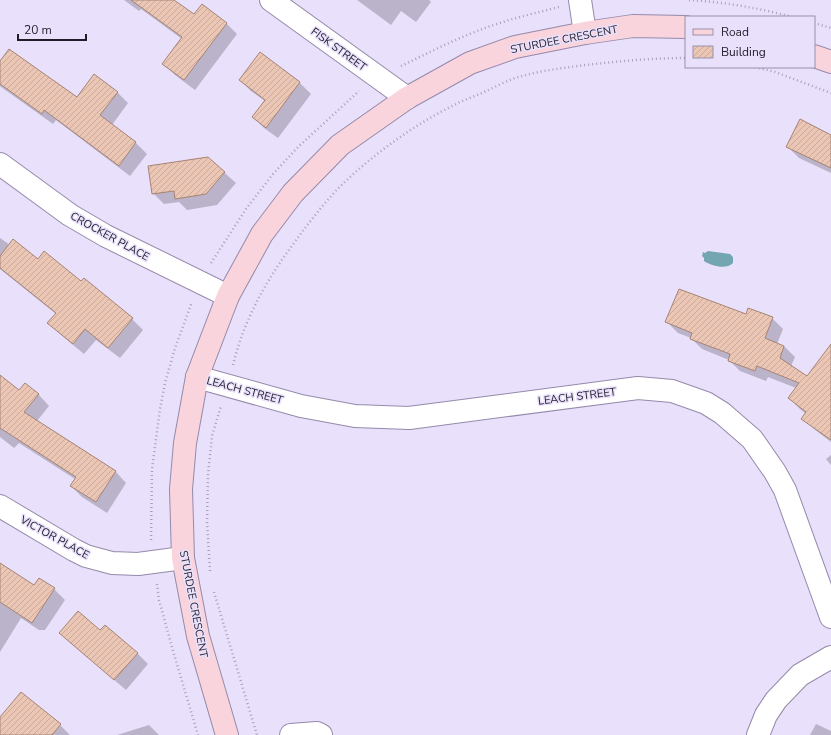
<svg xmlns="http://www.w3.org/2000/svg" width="831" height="735" font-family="'Nunito Sans',sans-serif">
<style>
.water{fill:#74a6b1}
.shadow{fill:#0003}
.building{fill:url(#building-hatch);stroke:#a68474}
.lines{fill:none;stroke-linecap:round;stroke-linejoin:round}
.street-casing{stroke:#958aaa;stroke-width:24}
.secondary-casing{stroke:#958aaa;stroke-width:24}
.path{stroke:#a8a1b8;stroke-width:2.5;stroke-dasharray:1 3;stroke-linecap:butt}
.street{stroke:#fff;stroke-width:22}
.secondary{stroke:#f9d4dd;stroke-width:22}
.labels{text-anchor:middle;stroke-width:3;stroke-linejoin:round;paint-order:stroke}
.street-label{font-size:11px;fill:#201c28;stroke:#e9e0fc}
</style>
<defs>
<pattern id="building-hatch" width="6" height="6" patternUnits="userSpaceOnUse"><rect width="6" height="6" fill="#ebc6b5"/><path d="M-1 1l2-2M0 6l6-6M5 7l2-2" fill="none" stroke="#c9aa9c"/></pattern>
</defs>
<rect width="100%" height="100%" fill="#e9e0fc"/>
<path class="water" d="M708,251L730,254L733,257V263C726,270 712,266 704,261V258L702,256L703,252L705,253Z"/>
<g class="shadow">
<path d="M124,0H173L194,16L226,23L237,34L195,90L175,75L164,64L182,39L141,9L139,11Z"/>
<path d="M357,0H429L431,2L416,22L401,11L391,25Z"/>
<path d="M260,54L300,83L311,94L278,138L264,128L253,117L265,101L251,91L240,80Z"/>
<path d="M0,63L77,99L117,92L128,103L112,125L136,143L147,154L130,176L56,120L53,124L1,87L0,86Z"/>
<path d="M831,136V173L799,158L788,147Z"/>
<path d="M208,158L236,183L217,205L187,210L179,202L164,204L153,193Z"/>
<path d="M0,238L10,245L81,283L84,280L132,319L143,330L120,358L96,340L84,354L60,334L49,323L56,314L0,269Z"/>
<path d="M746,316L772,318L783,329L777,344L784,346L795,357L791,366L808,378L831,346V442L814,429L803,419L806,414L800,409L789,398L796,388L768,377L766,381L740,371L729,360L702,349L691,338L678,333L667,322Z"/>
<path d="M0,376L19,392L25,384L39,395L49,406L37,421L116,472L126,483L107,513L82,497L71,486L75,479L19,443L14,448L0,437Z"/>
<path d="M831,455V465L826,459Z"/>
<path d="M0,564L34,586L54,589L65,600L45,630H39L21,618L0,652Z"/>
<path d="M72,644L137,653L148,664L126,690Z"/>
<path d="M0,719L60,725L70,735H0Z"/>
<path d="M816,724L831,731V735H810Z"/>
<path d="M149,725L159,735H117Z"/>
</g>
<g class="building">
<path d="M131,0H174L194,14L202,4L227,23L184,80L162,64L182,37Z"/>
<path d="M9,49L77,97L94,74L118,92L100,115L136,142L119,166L44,110L42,114L0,84V61Z"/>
<path d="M260,52L300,82L266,128L252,117L265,100L239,80Z"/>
<path d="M800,119L831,135V168L786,147Z"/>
<path d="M208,157L225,172L206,194L175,199L174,191L152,194L148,166Z"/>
<path d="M13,239L38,259L44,251L81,281L84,278L133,318L108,348L85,329L73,344L47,323L56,313L0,268V256Z"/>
<path d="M679,289L746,314L748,308L773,317L765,338L784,346L780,358L807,376L831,344V440L801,419L806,412L788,398L799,383L757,366L755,371L728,361L730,354L690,339L692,333L665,322Z"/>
<path d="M0,375L19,390L25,383L39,394L24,412L116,471L96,502L70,486L76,477L0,428Z"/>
<path d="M0,563L34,585L39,578L55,588L32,623L0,602Z"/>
<path d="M78,611L100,630L105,625L138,653L114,680L59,633Z"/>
<path d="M21,692L61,724L52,735H0V717Z"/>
</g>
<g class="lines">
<defs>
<g id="street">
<path d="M271,0L407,98"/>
<path d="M580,0L585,33"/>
<path d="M0,164L70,215L106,236L228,296"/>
<path d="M197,377L301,406L355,416L409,418L638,388L672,391L706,403L722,413L752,439L775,472L785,490L831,617"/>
<path d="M0,506L74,550L86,556L112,563L138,564L183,558"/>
<path d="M291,735L317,733L321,735"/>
<path d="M758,735L766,715L776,700L800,675L831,657"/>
</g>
<g id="secondary">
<path d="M814,56L831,62"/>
<path d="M227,735L198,636L183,558L181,489L185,443L197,377L228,296L262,234L293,193L340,145L407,98L470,63L515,47L585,33L633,26L686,27"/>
</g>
</defs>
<use href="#street" class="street-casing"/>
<use href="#secondary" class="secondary-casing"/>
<g class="path">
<path d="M689,0C724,2 759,8 792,17"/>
<path d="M814,23L831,28"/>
<path d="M401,66C434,50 467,33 503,22C521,16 540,12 559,7"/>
<path d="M755,67L775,72L831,93"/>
<path d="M211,263L246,209L273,174L298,147L359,91"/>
<path d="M233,365C243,324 262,288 286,254C301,233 316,213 333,194C341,185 350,177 359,169C388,144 420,122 454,105C463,100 473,97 482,93C493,88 504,82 515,78C538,71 562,68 586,65C620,61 653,58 686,58"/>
<path d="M151,540L152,469L160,409L165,383L175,348L192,302"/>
<path d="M210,571L207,522L208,475L212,436L221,406"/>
<path d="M157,584L159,600L173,651L198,735"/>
<path d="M214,592L257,735"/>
</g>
<use href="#street" class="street"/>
<use href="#secondary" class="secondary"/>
</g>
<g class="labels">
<g class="street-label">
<text transform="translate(564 39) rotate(-11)" y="4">STURDEE CRESCENT</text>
<text transform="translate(339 49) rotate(36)" y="4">FISK STREET</text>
<text transform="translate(110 236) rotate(29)" y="4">CROCKER PLACE</text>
<text transform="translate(245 390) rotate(15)" y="4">LEACH STREET</text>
<text transform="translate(577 396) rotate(-7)" y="4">LEACH STREET</text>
<text transform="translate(55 537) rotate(29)" y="4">VICTOR PLACE</text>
<text transform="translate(194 604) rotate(79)" y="4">STURDEE CRESCENT</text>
</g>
</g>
<rect x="685" y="16" width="130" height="52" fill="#e9e0fc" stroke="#9992a7"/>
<rect x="693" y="29" width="20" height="6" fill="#f9d4dd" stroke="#9992a7"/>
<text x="721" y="36" font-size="12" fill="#201c28">Road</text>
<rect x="693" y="46" width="20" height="12" fill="url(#building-hatch)" stroke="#9992a7"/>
<text x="721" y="56" font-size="12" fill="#201c28">Building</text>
<path d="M18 34v6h68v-6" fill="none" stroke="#201c28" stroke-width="2"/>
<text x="24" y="34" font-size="12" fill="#201c28" stroke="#e9e0fc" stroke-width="3" paint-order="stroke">20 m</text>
</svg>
